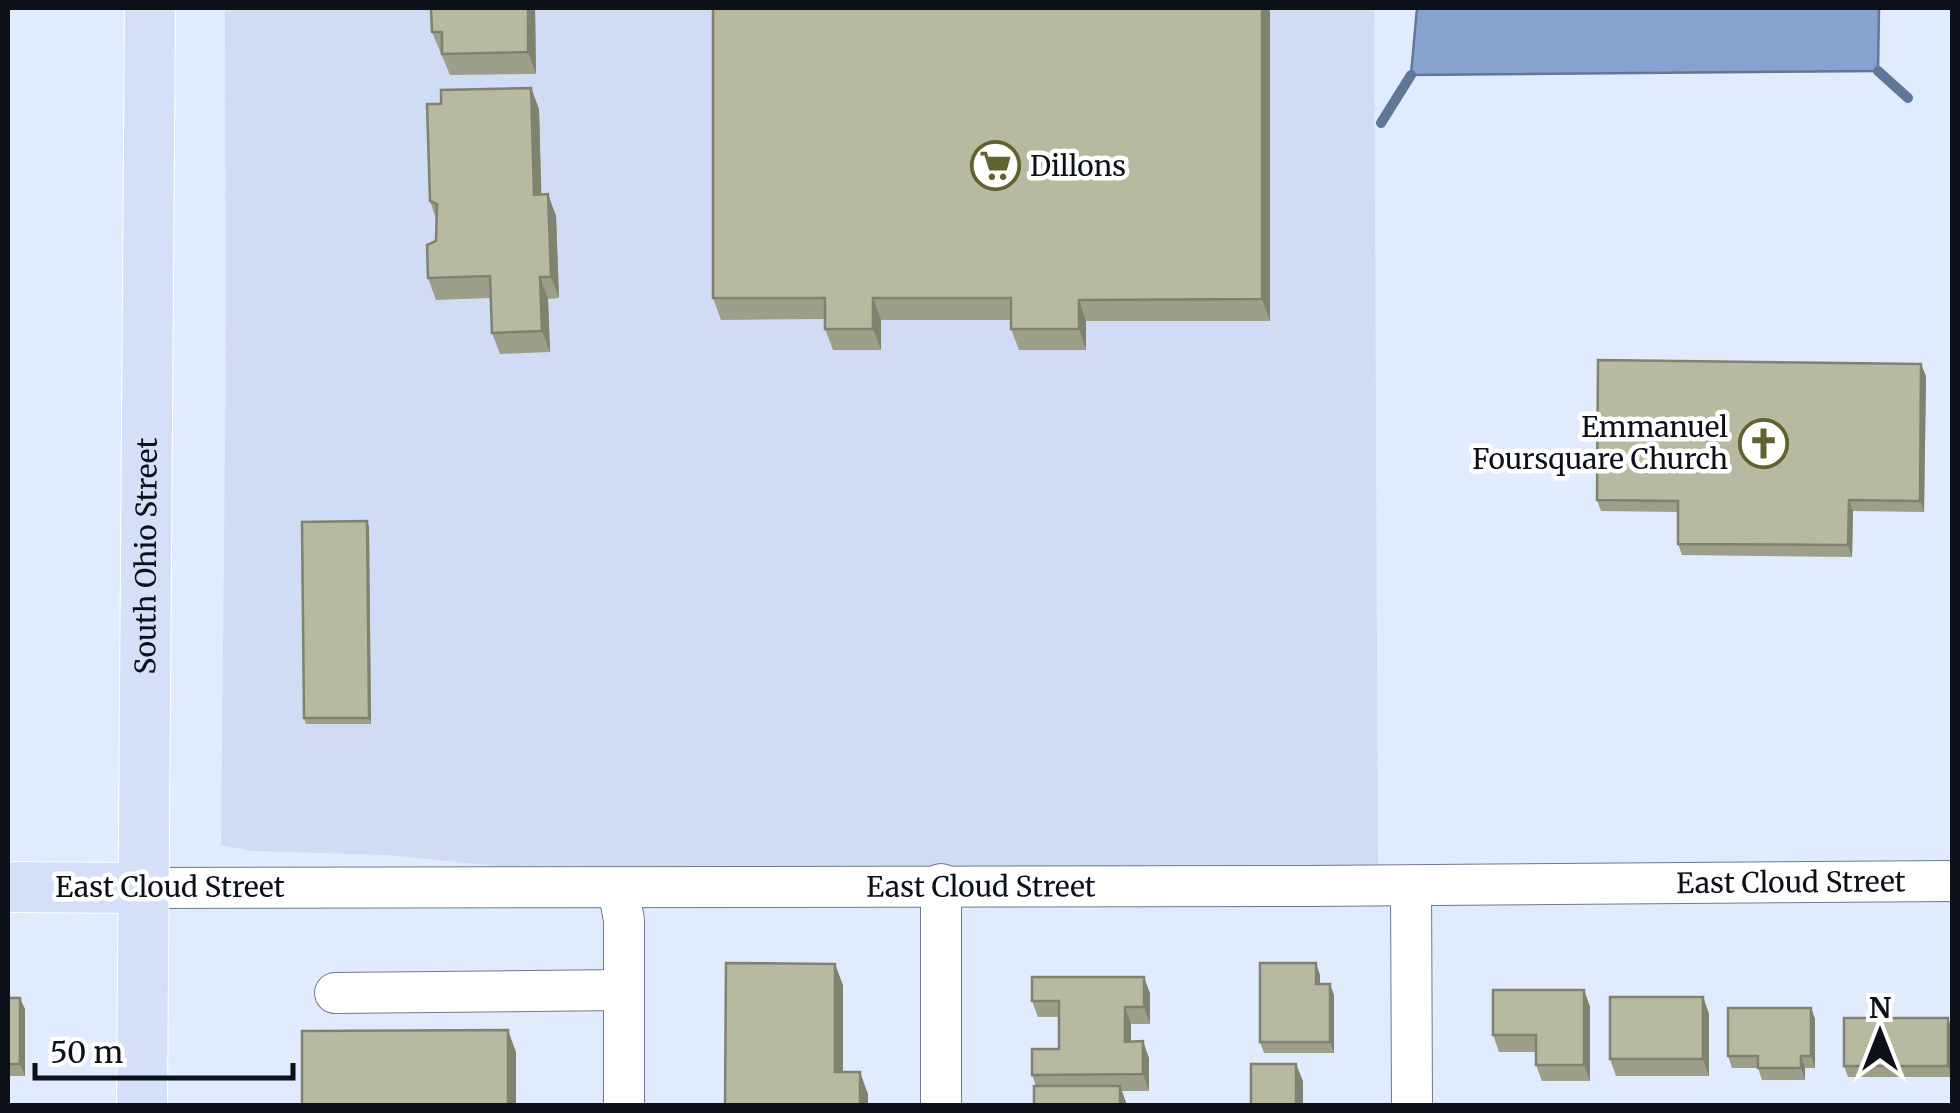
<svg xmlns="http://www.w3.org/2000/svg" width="1960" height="1113" font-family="Merriweather,serif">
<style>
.built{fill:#cfdcf3}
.water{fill:#87a2cf;stroke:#627698;stroke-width:2.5}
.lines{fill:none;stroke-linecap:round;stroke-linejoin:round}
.stream{stroke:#627698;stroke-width:10}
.minor-casing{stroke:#6e7a8e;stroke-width:42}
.major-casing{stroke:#fff;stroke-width:52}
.minor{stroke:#fff;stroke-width:40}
.major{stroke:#d4e0f7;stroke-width:50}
.wall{fill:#9d9f8a}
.shaded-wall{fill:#808270}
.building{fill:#b7b9a0;stroke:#808270;stroke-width:2.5}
.labels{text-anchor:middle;stroke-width:9;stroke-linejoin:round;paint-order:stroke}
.poi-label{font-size:28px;fill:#0c1018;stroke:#fff;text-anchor:start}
.street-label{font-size:28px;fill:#0c1018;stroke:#fff}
</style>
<rect width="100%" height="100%" fill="#e0ebfd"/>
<path class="built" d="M225,8H1374L1378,868L526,869L388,855L252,851L221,845L226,354Z"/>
<path class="water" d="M1417,8H1879L1878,71L1411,75Z"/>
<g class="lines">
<g class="stream">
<path d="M1878,71L1908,98"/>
<path d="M1381,123L1411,75"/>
</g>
<defs>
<g id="minor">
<path d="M941,884V1106"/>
<path d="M1411,886L1412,1106"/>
<path id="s1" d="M143,888L1309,886L1952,881"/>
<path d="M618,888L624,920V1106"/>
<path d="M335,993L623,990"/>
</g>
<g id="major">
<path d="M8,887L143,888"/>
<path id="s2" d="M142,1106L150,8"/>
</g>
</defs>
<use href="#minor" class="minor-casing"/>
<use href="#major" class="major-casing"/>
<use href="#minor" class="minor"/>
<use href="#major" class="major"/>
</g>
<g class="wall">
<path d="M431,8H535L536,74L450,75L432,32Z"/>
<path d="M713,8H1268L1270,12V321H1086V350H1019L1011,329V320H881V350H833L825,329V319L721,320L713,298Z"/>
<path d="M531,88L539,109L541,195L556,216L559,298L548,299L550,352L500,354L492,333L491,298L436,300L428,278L436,241V219L430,201L441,104Z"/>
<path d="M1926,376L1924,512L1853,511L1852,557L1682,555L1678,544V512L1601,511L1597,500Z"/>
<path d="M367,521L369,527L371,724H306L304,718Z"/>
<path d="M1320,975V984L1334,995V1053H1264L1260,1042Z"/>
<path d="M1584,990L1590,1007V1081H1542L1536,1065V1052H1499L1493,1035Z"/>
<path d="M1150,993V1024H1131V1042L1149,1058V1091H1122L1126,1106L1036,1086L1032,1075L1059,1049V1017H1038L1032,1001Z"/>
<path d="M1703,997L1709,1014V1076H1616L1610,1059Z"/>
<path d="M8,998L25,1009V1076H8Z"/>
<path d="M1811,1008L1815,1019V1068H1805V1080H1762L1758,1068H1732L1728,1056Z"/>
<path d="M1952,1029V1077H1848L1844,1066Z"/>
</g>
<g class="shaded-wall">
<path d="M528,8H535L536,74L528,52Z"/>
<path d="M1262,8H1268L1270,12V321L1262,299Z"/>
<path d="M531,88L539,109L542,216L534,195Z"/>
<path d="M548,194L556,216L559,298L551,277Z"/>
<path d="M540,277L548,299L550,352L542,331Z"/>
<path d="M873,298L881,320V350L873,329Z"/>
<path d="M1079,300L1086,321V350L1079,329Z"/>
<path d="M1921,364L1926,376L1924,512L1920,501Z"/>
<path d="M1849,500L1853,511L1852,557L1848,545Z"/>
<path d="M367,521L369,527L371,724L369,718Z"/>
<path d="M1316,963L1320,975V995L1316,984Z"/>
<path d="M835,964L843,985V1093L835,1072Z"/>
<path d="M1144,977L1150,993V1024L1144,1007Z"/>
<path d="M1330,984L1334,995V1053L1330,1042Z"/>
<path d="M1584,990L1590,1007V1081L1584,1065Z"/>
<path d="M1703,997L1709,1014V1076L1703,1059Z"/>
<path d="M20,998L25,1009V1076L20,1064Z"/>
<path d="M1125,1007L1131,1024V1058L1125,1042Z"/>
<path d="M1811,1008L1815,1019V1068L1811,1056Z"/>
<path d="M1948,1018L1952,1029V1077L1948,1066Z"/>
<path d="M508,1030L516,1052V1106H508Z"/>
<path d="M1143,1041L1149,1058V1091L1143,1074Z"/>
<path d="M1801,1056L1805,1068V1080L1801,1068Z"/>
<path d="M1296,1064L1303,1081V1106H1296Z"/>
<path d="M860,1072L868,1094V1106H860Z"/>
<path d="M1120,1086L1126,1102V1106H1120Z"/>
</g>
<g class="building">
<path d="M431,8H528V52L442,54V32H432Z"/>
<path d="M713,8H1262V299L1079,300V329H1011V298H873V329H825V298H713Z"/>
<path d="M531,88L534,195L548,194L551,277H540L542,331L492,333L490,276L428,278L427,245L436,241L437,204L430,201L427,104H441V90Z"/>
<path d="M1598,360L1921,364L1920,501L1849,500L1848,545L1678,544V501L1597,500Z"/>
<path d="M367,521L369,718H304L302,522Z"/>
<path d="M726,963L835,964V1072H860V1106H725Z"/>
<path d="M1260,963H1316V984H1330V1042H1260Z"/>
<path d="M1032,977H1144V1007H1125V1042L1143,1041V1074L1032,1075V1049H1059V1001H1032Z"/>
<path d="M1493,990H1584V1065H1536V1035H1493Z"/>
<rect x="1610" y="997" width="93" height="62"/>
<rect x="8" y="998" width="12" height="66"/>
<path d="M1728,1008H1811V1056H1801V1068H1758V1056H1728Z"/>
<rect x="1844" y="1018" width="104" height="48"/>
<path d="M508,1030V1106H302V1031Z"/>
<rect x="1251" y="1064" width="45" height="42"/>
<rect x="1034" y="1086" width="86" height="20"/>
</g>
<defs>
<symbol id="supermarket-ring" viewBox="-11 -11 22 22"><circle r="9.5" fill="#fff" stroke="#60622f" stroke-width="1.5"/><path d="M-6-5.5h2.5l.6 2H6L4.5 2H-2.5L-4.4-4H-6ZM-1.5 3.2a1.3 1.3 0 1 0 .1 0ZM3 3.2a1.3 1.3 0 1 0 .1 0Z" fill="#60622f"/></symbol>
<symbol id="church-ring" viewBox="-11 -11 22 22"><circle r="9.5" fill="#fff" stroke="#60622f" stroke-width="1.5"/><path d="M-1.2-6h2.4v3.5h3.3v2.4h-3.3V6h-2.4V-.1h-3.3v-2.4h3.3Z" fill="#60622f"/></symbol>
</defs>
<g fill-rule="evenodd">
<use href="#supermarket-ring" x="968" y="138" width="55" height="55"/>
<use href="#church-ring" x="1736" y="416" width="55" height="55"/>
</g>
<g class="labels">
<g class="poi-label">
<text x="1030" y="176">Dillons</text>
<text x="1728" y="437" text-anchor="end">Emmanuel<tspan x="1728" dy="32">Foursquare Church</tspan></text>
</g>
<g class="street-label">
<text dy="10" stroke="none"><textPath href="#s2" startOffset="550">South Ohio Street</textPath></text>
<text dy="10" stroke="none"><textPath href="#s1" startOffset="1648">East Cloud Street</textPath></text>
<text dy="10" stroke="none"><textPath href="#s1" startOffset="838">East Cloud Street</textPath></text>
<text x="170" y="897">East Cloud Street</text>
</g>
</g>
<rect width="1960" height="1113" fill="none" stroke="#0c1018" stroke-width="20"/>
<g transform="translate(1880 1033)" stroke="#ffffff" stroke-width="8" paint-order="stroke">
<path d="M0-8L18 38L0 25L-18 38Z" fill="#0c1018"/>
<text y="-15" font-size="28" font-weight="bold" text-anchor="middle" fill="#0c1018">N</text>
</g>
<path d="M35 1063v15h258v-15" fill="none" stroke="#0c1018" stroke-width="5"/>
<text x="50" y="1063" font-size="30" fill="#0c1018" stroke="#ffffff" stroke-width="8" paint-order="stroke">50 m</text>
</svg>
